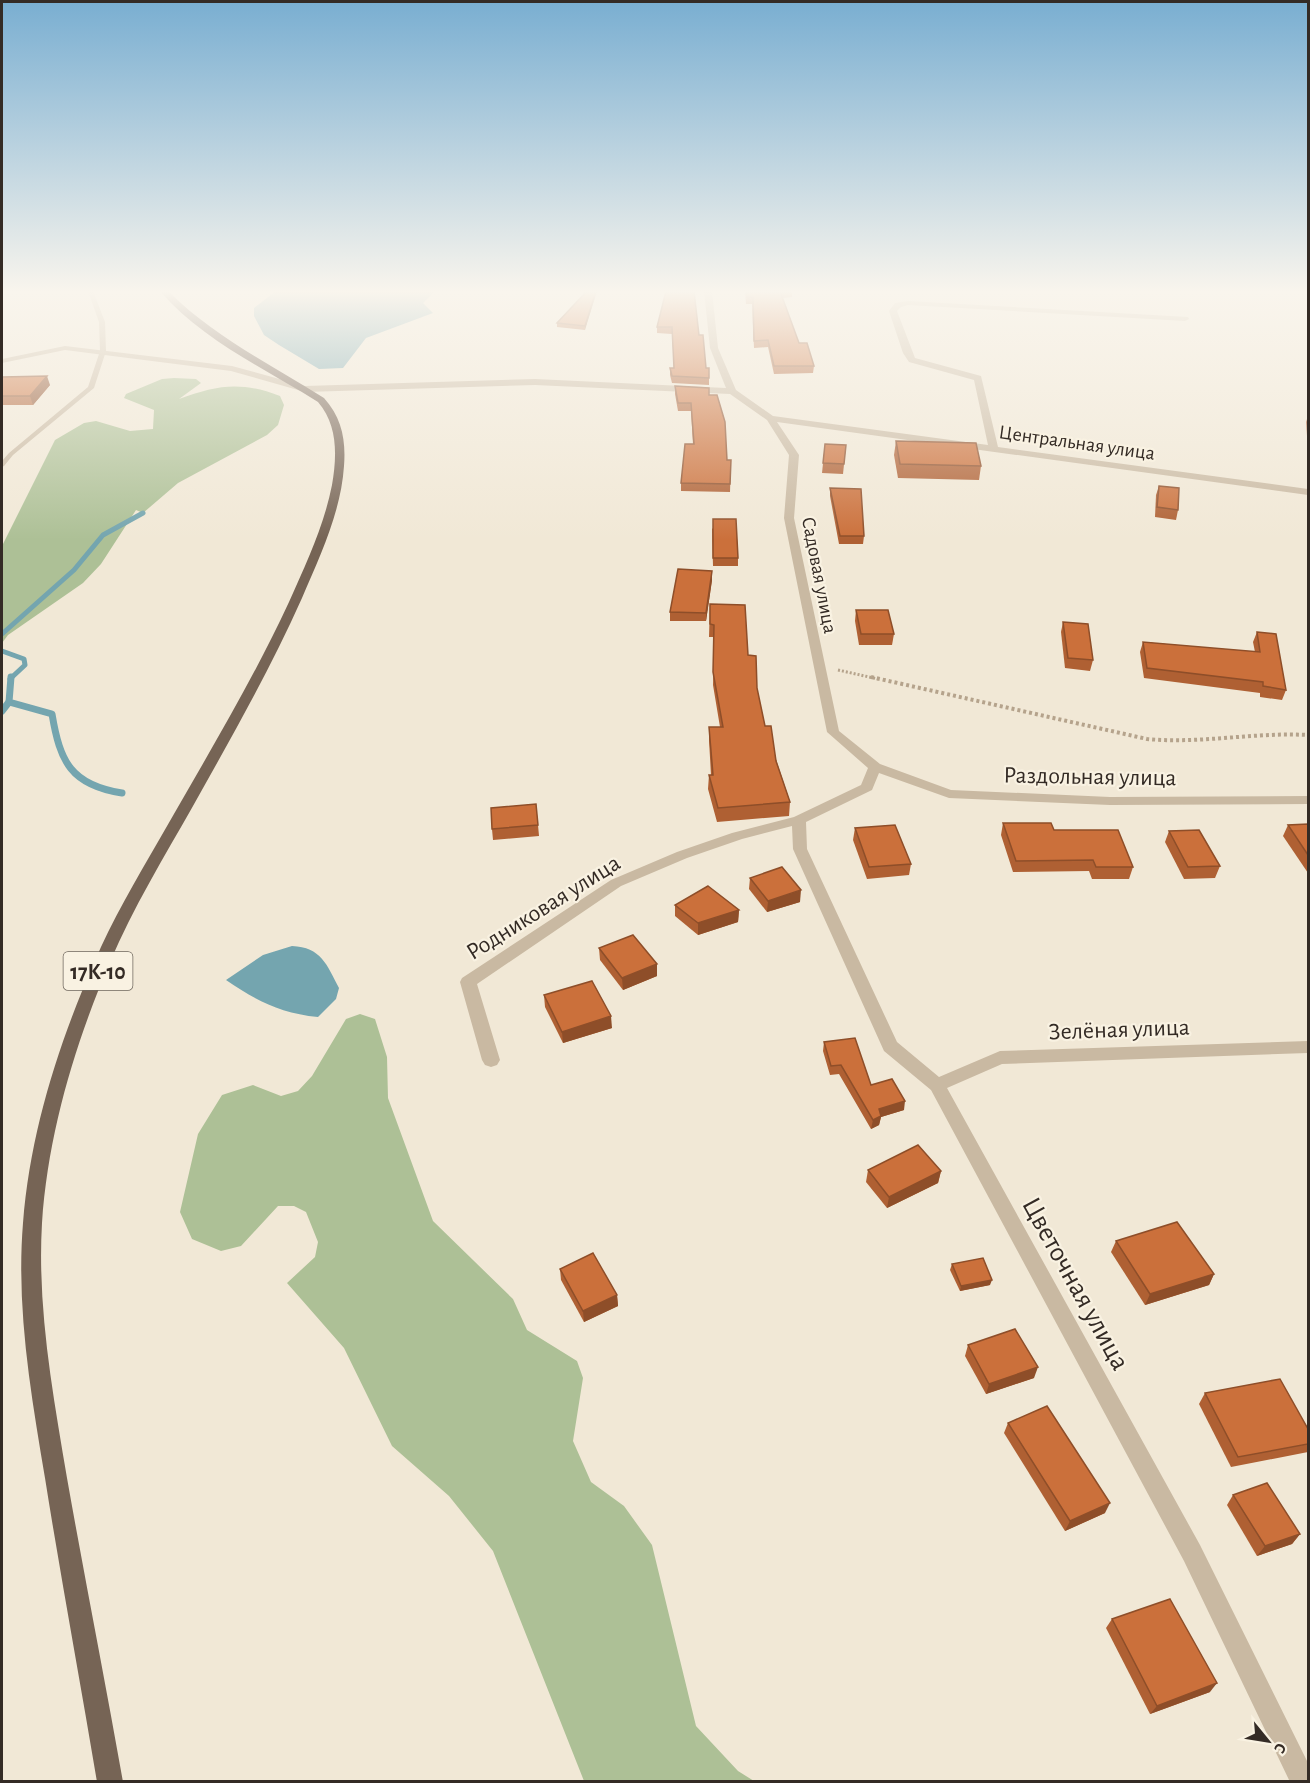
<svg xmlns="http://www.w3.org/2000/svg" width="1310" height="1783" font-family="'Alegreya Sans',sans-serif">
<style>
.green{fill:#adc096}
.water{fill:#74a5af}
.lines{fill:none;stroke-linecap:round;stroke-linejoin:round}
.stream-far1{stroke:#74a5af;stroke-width:5}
.stream{stroke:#74a5af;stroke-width:7}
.path-far1{stroke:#b5a38c;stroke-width:3;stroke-dasharray:2 2;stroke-linecap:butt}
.path{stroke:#b5a38c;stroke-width:4;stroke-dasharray:3 3;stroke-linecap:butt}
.service{fill:#c9b9a2;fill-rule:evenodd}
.minor{fill:#c9b9a2;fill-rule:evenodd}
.primary{fill:#766455;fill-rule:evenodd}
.wall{fill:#af6033}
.shaded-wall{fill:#8e4e29}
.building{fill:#cb703b;stroke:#8e4e29;stroke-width:1.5}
.labels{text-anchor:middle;stroke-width:4.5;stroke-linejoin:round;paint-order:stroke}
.far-street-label{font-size:20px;fill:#342b25;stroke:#f9f2e2}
.shield{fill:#f9f2e2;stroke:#6f675e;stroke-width:1.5}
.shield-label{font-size:22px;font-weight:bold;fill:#342b25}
.street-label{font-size:24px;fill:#342b25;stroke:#f9f2e2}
.near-street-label{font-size:28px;fill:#342b25;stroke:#f9f2e2}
</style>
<rect width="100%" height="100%" fill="#f1e8d6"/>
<g class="green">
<path d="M174,378L196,379L201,383L179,399C217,385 241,381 280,396L284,405L278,425L267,435L178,483L143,513L136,510L101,564L83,583L8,635L2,643V546L55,440L84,423L96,421L130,431L153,429L154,410L124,398L126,394L162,379Z"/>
<path d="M360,1014L375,1019L387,1057L388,1098L433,1221L513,1299L527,1330L577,1361L583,1378L573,1441L591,1482L624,1506L652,1545L696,1726L738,1771L754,1781H584L493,1551L449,1496L392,1446L344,1348L287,1283L315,1257L318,1242L306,1212L294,1206H278L241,1246L221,1251L192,1239L180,1212L198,1134L222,1095L253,1085L281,1096L298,1091L312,1076L346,1019Z"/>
</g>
<g class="water">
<path d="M276,291H435L423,303L433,313L366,338L343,368L319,369L279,345L264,335L254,316V308Z"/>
<path d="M292,946C321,947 327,965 339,988L336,999L318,1017C280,1013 257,1001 226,980L263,955Z"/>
</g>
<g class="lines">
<g class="stream-far1">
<path d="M2,634L74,570L103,535L143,513"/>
<path d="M2,651L24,659L25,665L10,679"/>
</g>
<g class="stream">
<path d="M11,677L9,702L52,714C60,762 71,785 122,793"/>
<path d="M2,711L9,702"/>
</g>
<path class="path-far1" d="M838,670L878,679"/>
<path class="path" d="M871,677L1147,739C1201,744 1254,732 1308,735"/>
<path class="service" d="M88,291H93L105,322L106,351L94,388L13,455L4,466L2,467V461L9,453L88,387L100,351L99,322Z"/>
<path class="minor" d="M704,291H712L718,348L736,390L773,416L988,445L974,380L909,362L903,353L889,311L895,303L908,301L1188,317L1189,319L1185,321L908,305L901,307L897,311L915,358L981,376L998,447L1308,489V495L777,422L799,455L794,518L839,731L880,764L951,790L1110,797L1308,796V804L1110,805L949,798L879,773L872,790L806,822L807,849L897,1042L939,1077L1000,1051L1308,1041V1053L1002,1064L947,1088L1200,1545L1308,1763V1782H1290L1184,1561L931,1090L884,1051L793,849L792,826L742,839L687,858L621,886L477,984L500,1060L497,1065L491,1067L485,1065L482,1060L460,982L462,978L611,880L677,852L732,833L794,817L861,785L868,768L827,732L784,518L789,455L767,420L730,394L535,385L305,392L231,371L65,350L2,363V359L65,346L232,366L305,386L535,379L726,388L710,348Z"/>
<path class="primary" d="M160,291H168C213,336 270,364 324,398C342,418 346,440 344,466C341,512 320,556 302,598C270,670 231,738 193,806C164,857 133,908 110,962C75,1044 48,1133 42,1223C37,1309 53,1394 67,1478C85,1580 105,1680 123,1782H97C80,1680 61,1579 45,1478C31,1394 16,1309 23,1223C30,1133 58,1045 94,963C112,920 136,880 159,840C204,761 251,684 289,602C306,564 324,526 332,485C337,456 338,425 318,402C264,368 202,340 160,291Z"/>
</g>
<g class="wall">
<path d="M587,291L585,330L557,327V323Z"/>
<path d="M666,291L699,335L706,368H709V385L672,383L670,375V368H674L672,334L657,333V327Z"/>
<path d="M745,291H792V297L782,298L799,343L814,366L813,373L774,374L768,347L754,348L752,304H746Z"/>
<path d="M2,377L50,385L33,405H2Z"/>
<path d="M675,386L709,395L727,460H731L730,492L681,491V483L693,444L691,411H678L675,394Z"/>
<path d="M1308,416V449L1306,422Z"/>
<path d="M896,441L981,466L979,480L898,478L894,455Z"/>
<path d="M825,444L846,445L843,474L822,473Z"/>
<path d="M1159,486L1178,510L1176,520L1155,517L1156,495Z"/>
<path d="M830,488L864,536L863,544H839L830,496Z"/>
<path d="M712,528L738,558V566H713Z"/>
<path d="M712,571V580L706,621H670V612Z"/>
<path d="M710,604L748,655L757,688L765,726L790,802L789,816L717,822L708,789L709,775H711L709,740V727H720L713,685L714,637H709Z"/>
<path d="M856,610L894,634L892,645H859L855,621Z"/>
<path d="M1063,622L1093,660L1090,671L1065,668L1061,632Z"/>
<path d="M1257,632L1286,690L1282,700L1260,697V693L1144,678L1140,652L1143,642L1255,652L1253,642Z"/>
<path d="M536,804L539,836L493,840L492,829Z"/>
<path d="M1003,823L1054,830L1133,867L1129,879H1092L1089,871L1013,872L1001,835Z"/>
<path d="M1308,824V873L1283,836L1288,825Z"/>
<path d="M855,828L911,864L909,875L867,879L853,840Z"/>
<path d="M1169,831L1220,866L1215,878L1184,879L1165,842Z"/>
<path d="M750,878L800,902L767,912L749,889Z"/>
<path d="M675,905L739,910L738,922L698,935L675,916Z"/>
<path d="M599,948L657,964V976L623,990L600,960Z"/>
<path d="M544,995L612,1028L563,1043L545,1007Z"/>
<path d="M824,1042L871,1085L904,1110L881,1117L879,1125L871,1129L839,1074L830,1075L823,1051Z"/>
<path d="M868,1170L941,1171L938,1183L887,1208L866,1182Z"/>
<path d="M1116,1241L1214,1274L1209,1285L1145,1305L1111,1252Z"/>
<path d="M952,1264L990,1285L960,1291L950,1270Z"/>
<path d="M560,1269L617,1295L618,1306L584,1322L561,1280Z"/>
<path d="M968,1345L1034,1378L986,1394L965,1356Z"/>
<path d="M1205,1393L1308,1429V1452L1231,1467L1199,1404Z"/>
<path d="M1008,1423L1105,1513L1065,1531L1004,1433Z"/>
<path d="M1233,1495L1300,1534L1292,1544L1257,1556L1227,1505Z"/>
<path d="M1112,1619L1210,1692L1150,1714L1106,1628Z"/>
</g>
<g class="shaded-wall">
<path d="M596,291H597L585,330V326Z"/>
<path d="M47,376L50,385L33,405L30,396Z"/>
<path d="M712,571V580L706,621V613Z"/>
<path d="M801,890L800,902L767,912L768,901Z"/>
<path d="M739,910L738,922L698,935V923Z"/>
<path d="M657,964V976L623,990L622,978Z"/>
<path d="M611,1016L612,1028L563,1043L562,1032Z"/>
<path d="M905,1101L904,1110L881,1117L879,1125L871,1129L873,1120L879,1109Z"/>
<path d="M941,1171L938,1183L887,1208L889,1197Z"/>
<path d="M1214,1274L1209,1285L1145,1305L1150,1294Z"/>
<path d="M992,1280L990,1285L960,1291L961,1286Z"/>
<path d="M617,1295L618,1306L584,1322L583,1311Z"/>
<path d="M1038,1367L1034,1378L986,1394L989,1384Z"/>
<path d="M1110,1503L1105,1513L1065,1531L1070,1521Z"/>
<path d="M1300,1534L1292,1544L1257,1556L1265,1546Z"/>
<path d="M1217,1683L1210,1692L1150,1714L1157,1706Z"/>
</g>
<g class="building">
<path d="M587,291H596L585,326L557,323Z"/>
<path d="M666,291H694L699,335H703L706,368H709V378L672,376L670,368H674L672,327H657Z"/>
<path d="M746,291H788H780L799,343H807L814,366H774L768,340L754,341L753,297H747Z"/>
<path d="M47,376L30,396H2V377Z"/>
<path d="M675,386L709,388V395H717L725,422L727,460H731L730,484L681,483L685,444H694L691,403H678Z"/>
<path d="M896,441L976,443L981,466L900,464Z"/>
<path d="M825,444L846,445L844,464L823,463Z"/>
<path d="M1159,486L1179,488L1178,510L1157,507Z"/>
<path d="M830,488L861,489L864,536H840Z"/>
<path d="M713,519H736L738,558H713Z"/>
<path d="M678,569L712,571L706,613L670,612Z"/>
<path d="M710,604L745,605L748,655L756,656L757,688L765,726H771L776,761L790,802L718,808L709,775H713L709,727H723L713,672L714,625L710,624Z"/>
<path d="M856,610H888L894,634H861Z"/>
<path d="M1063,622L1088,624L1093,660L1068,658Z"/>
<path d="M1257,632L1276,634L1286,690L1263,686V682L1147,668L1143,642L1260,652Z"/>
<path d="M536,804L538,825L492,829L491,808Z"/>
<path d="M1003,823H1051L1054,830H1118L1133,867H1096L1093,860L1016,861Z"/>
<path d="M1308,824V855L1288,825Z"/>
<path d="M895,825L911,864L869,867L855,828Z"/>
<path d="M1199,830L1220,866L1188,867L1169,831Z"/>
<path d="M782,867L801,890L768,901L750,878Z"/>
<path d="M708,886L739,910L698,923L675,905Z"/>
<path d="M633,935L657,964L622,978L599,948Z"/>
<path d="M592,981L611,1016L562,1032L544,995Z"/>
<path d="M855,1038L871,1085L892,1079L905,1101L879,1109L881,1116L873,1120L841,1065L831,1066L824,1042Z"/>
<path d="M918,1145L941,1171L889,1197L868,1170Z"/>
<path d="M1177,1222L1214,1274L1150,1294L1116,1241Z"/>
<path d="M593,1253L617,1295L583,1311L560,1269Z"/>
<path d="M983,1258L992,1280L961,1286L952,1264Z"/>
<path d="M1015,1329L1038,1367L989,1384L968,1345Z"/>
<path d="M1280,1379L1308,1429V1444L1238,1457L1205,1393Z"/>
<path d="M1047,1406L1110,1503L1070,1521L1008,1423Z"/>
<path d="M1267,1483L1300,1534L1265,1546L1233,1495Z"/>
<path d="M1170,1599L1217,1683L1157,1706L1112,1619Z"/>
</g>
<linearGradient id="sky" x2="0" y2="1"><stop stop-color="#79aed1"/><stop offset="0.54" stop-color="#f9f5ed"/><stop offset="1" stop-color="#f9f5ed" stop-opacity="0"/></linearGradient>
<rect width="1310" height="540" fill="url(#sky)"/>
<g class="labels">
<g class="far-street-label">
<text transform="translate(1077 442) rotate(8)" y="7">Центральная улица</text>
<text transform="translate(820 575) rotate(79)" y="7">Садовая улица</text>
</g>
<rect class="shield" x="63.5" y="952" width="69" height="38" rx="4.5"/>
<g class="shield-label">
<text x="98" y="979">17К-10</text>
</g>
<g class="street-label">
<text transform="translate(1090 776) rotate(1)" y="8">Раздольная улица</text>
<text transform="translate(543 907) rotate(-32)" y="8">Родниковая улица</text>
<text transform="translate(1119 1029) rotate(-2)" y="8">Зелёная улица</text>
</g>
<g class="near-street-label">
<text transform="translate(1077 1283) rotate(61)" y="10">Цветочная улица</text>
</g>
</g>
<rect width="1310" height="1783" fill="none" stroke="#342b25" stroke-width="6"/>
<g transform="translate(1268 1741) rotate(120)" stroke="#f9f2e2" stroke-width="4.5" paint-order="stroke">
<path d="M0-4.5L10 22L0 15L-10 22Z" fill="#342b25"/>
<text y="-9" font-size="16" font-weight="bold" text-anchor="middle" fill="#342b25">С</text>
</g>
</svg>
